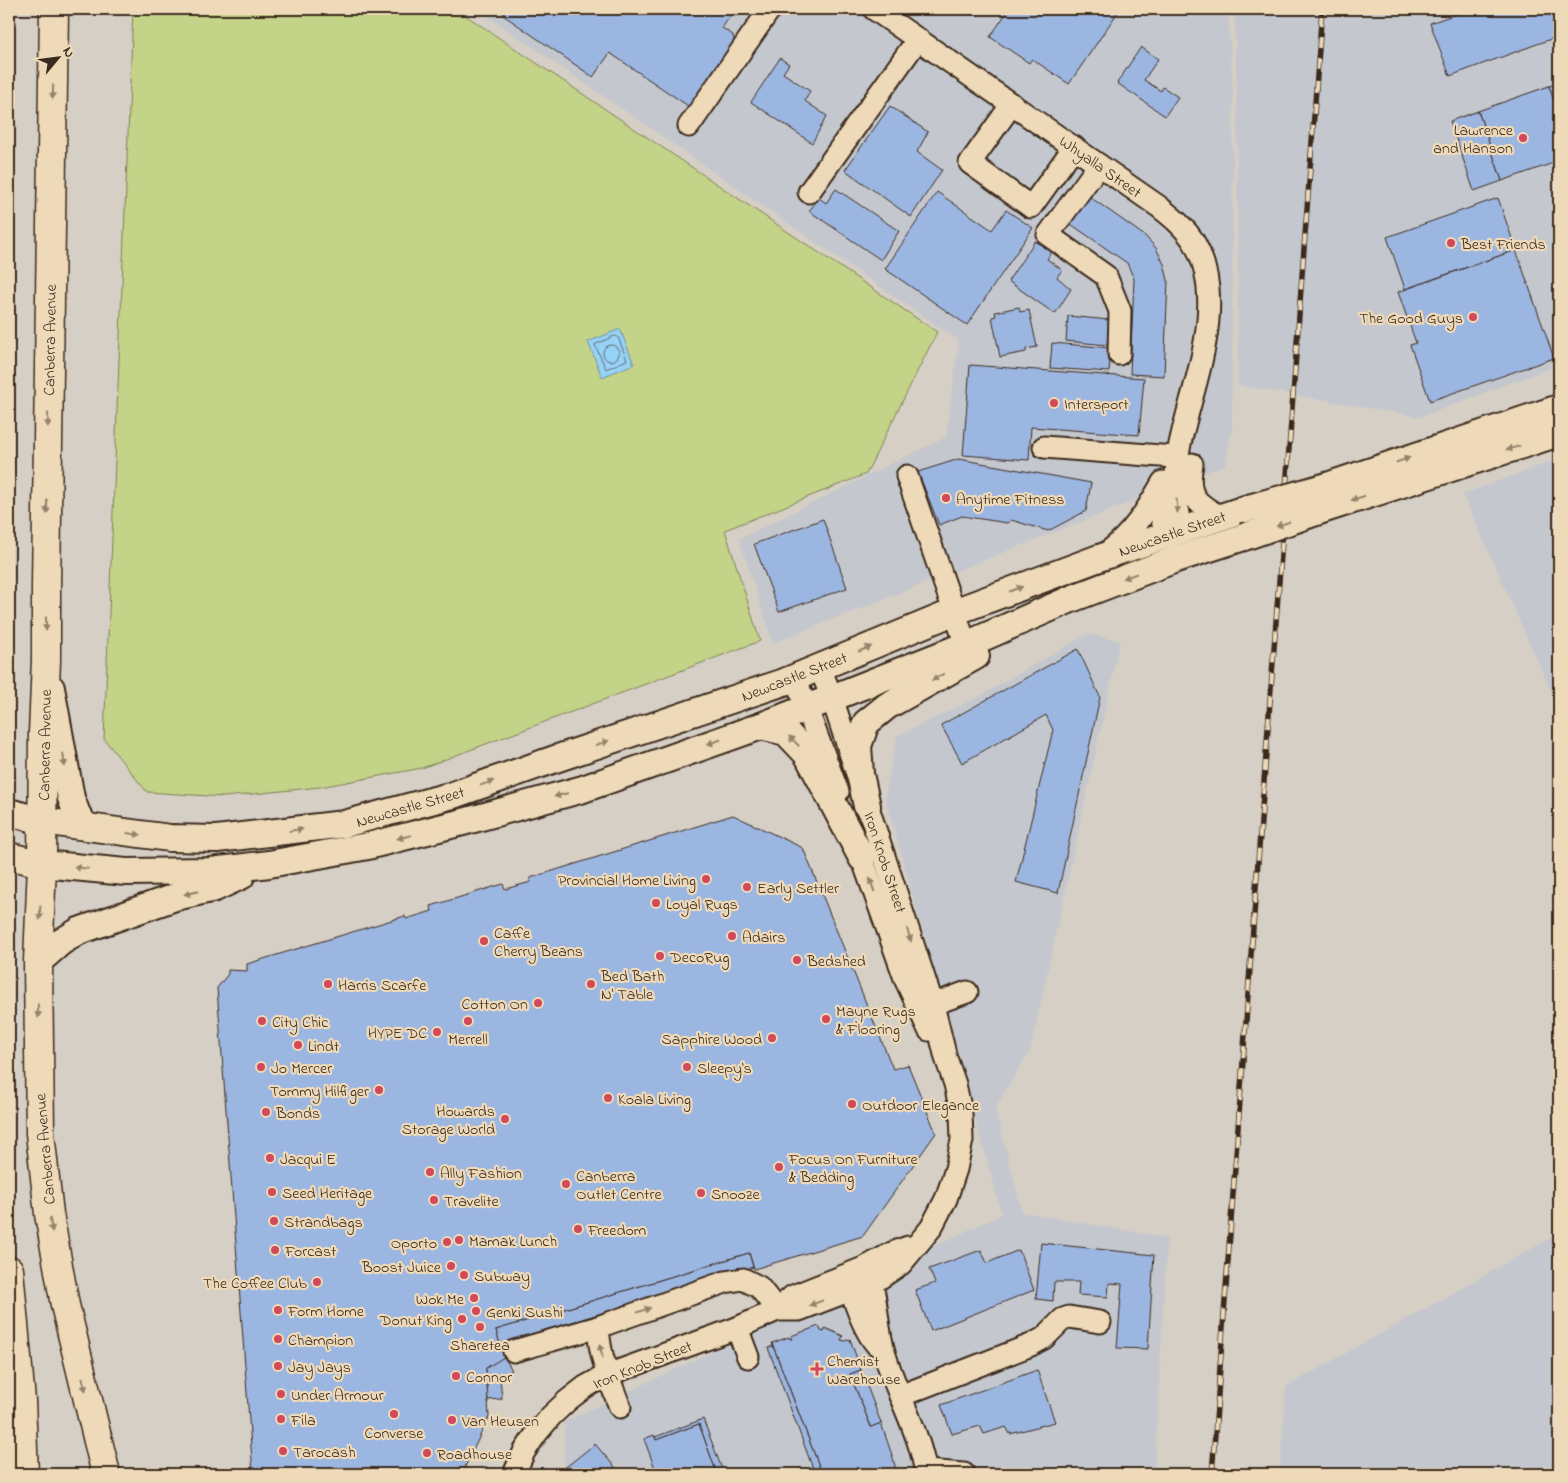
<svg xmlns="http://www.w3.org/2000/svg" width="1568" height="1483" font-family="'Indie Flower',sans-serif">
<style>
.built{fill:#c4c8ce}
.green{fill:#c3d489;stroke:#7f7f54}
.water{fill:#97d2f7;stroke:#728fa0}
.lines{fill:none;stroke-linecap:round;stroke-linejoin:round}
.shore{stroke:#606d75;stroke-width:1}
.building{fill:#9cb6e2;stroke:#3b2a1e}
.minor-casing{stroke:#3b2a1e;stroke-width:25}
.major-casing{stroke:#3b2a1e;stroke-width:30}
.highway-casing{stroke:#3b2a1e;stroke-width:31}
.minor{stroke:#eedab8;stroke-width:21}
.major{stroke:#eedab8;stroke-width:26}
.highway{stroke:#eedab8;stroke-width:28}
.rail-casing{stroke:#3b2a1e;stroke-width:5.5}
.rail{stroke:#eedab8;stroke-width:4;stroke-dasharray:11;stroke-linecap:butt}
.major-bridge-casing{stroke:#3b2a1e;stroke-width:30;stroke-linecap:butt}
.major-bridge{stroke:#eedab8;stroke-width:26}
.oneway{fill:#94826b}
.poi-dot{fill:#d1495b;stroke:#eedab8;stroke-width:2}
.labels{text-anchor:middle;stroke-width:4.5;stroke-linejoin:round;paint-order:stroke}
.poi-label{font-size:16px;fill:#3b2a1e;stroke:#eedab8;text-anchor:start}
.street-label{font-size:16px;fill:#3b2a1e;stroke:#eedab8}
</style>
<rect width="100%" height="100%" fill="#d5cfc5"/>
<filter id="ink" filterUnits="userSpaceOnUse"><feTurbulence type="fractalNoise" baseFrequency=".02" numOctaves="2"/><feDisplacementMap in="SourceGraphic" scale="10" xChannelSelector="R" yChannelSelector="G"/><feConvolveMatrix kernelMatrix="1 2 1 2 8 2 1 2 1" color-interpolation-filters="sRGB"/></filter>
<g filter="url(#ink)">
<g class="built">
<path d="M477,9H1228L1233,93L1232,428L1225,465L773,643L739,539L946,437L959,341Z"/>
<path d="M1234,9H1559V365L1420,417L1238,385L1237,91Z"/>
<path d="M1559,459V709L1463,494Z"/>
<path d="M1087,634L1120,641L1030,1051L995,1108L1022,1212L1167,1238L1154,1474H564V1422L1002,1214L885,797L897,736L978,697Z"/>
<path d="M1559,1233V1474H1280L1286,1387Z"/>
</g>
<path class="green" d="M133,9H456L937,332L866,474L725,530L760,641L422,768L320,787L224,797L147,792L104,739Z"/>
<path class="water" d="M620,329L634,364L602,377L588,342Z"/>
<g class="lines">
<g class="shore">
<path d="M615,336L618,337L627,360L606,369L595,345Z"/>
<circle cx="611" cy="353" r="8"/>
</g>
</g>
<g class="building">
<path d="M507,9H735L722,28L733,35L735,44L691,108L610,53L593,77L503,15Z"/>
<path d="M959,9H971L967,15Z"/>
<path d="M1009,9H1120L1069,84L1032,59L1029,63L990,37Z"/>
<path d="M1471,9H1559V36L1450,76L1430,23Z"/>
<path d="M1141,47L1158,59L1144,80L1161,91L1163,87L1178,97L1165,116L1117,83Z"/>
<path d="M780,58L789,64L783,73L810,91L805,101L827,116L812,143L751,102Z"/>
<path d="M1559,83V116L1549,86Z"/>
<path d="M1549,86L1559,116V161L1502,181L1478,111Z"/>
<path d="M890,106L928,132L917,152L942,170L911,217L845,170Z"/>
<path d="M1478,111L1502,181L1474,191L1450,121Z"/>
<path d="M836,189L899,231L881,260L809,211L819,198L826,203Z"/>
<path d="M937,192L992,230L1006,210L1033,228L967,325L885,269Z"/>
<path d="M1083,192L1145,236L1156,248L1164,264L1168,280L1164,376L1130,374L1134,279L1127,263L1065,220Z"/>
<path d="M1498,198L1516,250L1405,289L1387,237Z"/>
<path d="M1035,241L1052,251L1047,259L1062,270L1057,277L1071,289L1055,314L1008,281Z"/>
<path d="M1516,250L1554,358L1430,401L1410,345L1416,343L1398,292Z"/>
<path d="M1019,307L1020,312L1029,310L1037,347L1026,349V352L1000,357L992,317L996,316L995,312Z"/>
<path d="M1068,316L1109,320L1107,345L1066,341Z"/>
<path d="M1052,343L1111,348L1109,372L1050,368Z"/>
<path d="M970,365L1144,378L1139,435L1031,427L1029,460L963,455Z"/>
<path d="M959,459L1091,483L1086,511L1048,531L1011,520L1007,523L962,516L939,525L918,472Z"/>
<path d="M823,519L847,588L779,612L754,544Z"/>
<path d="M1078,649L1100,697L1058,893L1016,882L1053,730L1046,715L962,763L941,725Z"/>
<path d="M733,815L803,848L893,1069L908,1065L936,1133L863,1236L754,1269L749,1253L496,1330L504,1358L486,1368L489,1417L463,1471V1474H253L217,988L228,974V970L247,971V964L405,916L406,919L416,916L432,911L431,906L503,884L505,889L531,882L530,878Z"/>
<path d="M1041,1243L1154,1255L1148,1349L1117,1348L1122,1284L1109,1283L1108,1297L1078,1295L1079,1282H1054L1053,1301L1036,1299Z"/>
<path d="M981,1250L987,1263L1019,1250L1034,1290L931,1331L915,1290L935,1283L929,1269Z"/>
<path d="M749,1253L753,1267L500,1344L496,1330Z"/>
<path d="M819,1326L821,1331L824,1332L825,1328L843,1336L841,1340L845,1341L850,1339L861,1370L850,1374L871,1427L881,1423L893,1458L897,1474H822L772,1343L789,1337L790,1339H792L791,1336Z"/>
<path d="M773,1346L822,1474H815L768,1348Z"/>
<path d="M504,1357L512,1370L500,1377L502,1399L488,1400L486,1368Z"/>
<path d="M861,1370L881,1423L871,1427L850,1374Z"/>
<path d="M1037,1370L1055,1422L1010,1434L1006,1427L984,1434L980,1426L952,1434L941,1405Z"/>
<path d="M703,1419L724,1474H717L699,1424L656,1440L655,1437Z"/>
<path d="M699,1424L717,1474H657L644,1439L654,1435L656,1440Z"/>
<path d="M595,1444L621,1474H557Z"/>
</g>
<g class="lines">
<defs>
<g id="minor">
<path d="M874,9L1158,206C1172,217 1186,228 1195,244C1228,304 1193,383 1180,444C1174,472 1175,503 1181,530"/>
<path d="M1012,104L970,163L1031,207L1074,147"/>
<path d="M689,126L770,9"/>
<path d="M1099,165L1048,235L1106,276L1120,311L1119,354"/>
<path d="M809,192L918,39"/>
<path d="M1044,447L1174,457"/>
<path d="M1192,464C1186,495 1195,503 1221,517"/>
<path d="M907,476L966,645"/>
<path d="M1162,487C1158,505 1160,518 1167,535"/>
<path d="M1108,552C1134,532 1147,510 1163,482"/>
<path d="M795,677L838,792"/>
<path d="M857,844L906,981L929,1030"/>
<path d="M920,1009L967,992"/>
<path d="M867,1269C878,1296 876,1327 885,1355C897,1395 920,1433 926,1474"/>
<path d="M846,1278C854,1298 862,1328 876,1344"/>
<path d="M777,1310H799L851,1290L880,1278L901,1264L931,1228L946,1199L956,1169L962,1140L961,1112L955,1084L946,1058L933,1005L832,698L820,668"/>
<path d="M598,1327C600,1358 609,1379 620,1407"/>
<path d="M737,1328L748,1357"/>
<path d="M514,1351L598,1327L725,1282L743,1279L759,1287L777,1310"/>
<path d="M900,1396L1031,1345L1044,1338L1063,1319L1069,1317L1100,1322"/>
<path d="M926,1471L964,1474"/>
<path d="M514,1474L524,1452L536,1434L551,1416L567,1401L585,1387L607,1375L737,1328L777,1310L793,1296L866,1267L892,1253L908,1247"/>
</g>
<g id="major">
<path d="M1324,487L1559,408"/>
<path d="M1322,510L1559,433"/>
<path d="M51,688L71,798L77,814L86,827"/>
<path d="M761,726L786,732L807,754L862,858"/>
<path d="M867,806L860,774L858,746L866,723L887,706L976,656"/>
<path d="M9,812L42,821L170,838L217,839L344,824L453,795L555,759L784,682L954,612L1099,558L1245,509"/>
<path d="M9,856L42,864L126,872L211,871L269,864L368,846L463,822L583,789L761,726L966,645L1071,599L1176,559L1244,537"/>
<path d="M38,962L61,942L79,931L175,897L215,888L241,876"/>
</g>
<g id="highway">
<path d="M54,9L46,587V660L43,733L42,864L38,962L40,1133L49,1214L65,1305L106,1474"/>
<path d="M9,1270L21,1401L24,1474"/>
</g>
</defs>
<use href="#minor" class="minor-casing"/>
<use href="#major" class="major-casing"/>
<use href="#highway" class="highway-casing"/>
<use href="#minor" class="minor"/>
<use href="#major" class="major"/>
<use href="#highway" class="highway"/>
<defs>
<path id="rail" d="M1212,1474L1322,9"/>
</defs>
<use href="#rail" class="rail-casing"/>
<use href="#rail" class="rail"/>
<defs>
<g id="major-bridge">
<path d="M1245,509L1324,487"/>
<path d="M1244,537L1322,510"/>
</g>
</defs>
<use href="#major-bridge" class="major-bridge-casing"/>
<use href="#major-bridge" class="major-bridge"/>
</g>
<defs><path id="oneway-solid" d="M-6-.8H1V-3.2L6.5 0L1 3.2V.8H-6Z" transform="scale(1.25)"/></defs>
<g class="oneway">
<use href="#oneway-solid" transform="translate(53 92) rotate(91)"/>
<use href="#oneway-solid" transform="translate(48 420) rotate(91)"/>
<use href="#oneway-solid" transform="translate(1513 448) rotate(162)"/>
<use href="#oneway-solid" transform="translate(1403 460) rotate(-19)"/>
<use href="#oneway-solid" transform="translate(1358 498) rotate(162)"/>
<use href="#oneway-solid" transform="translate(1177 506) rotate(86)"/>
<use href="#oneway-solid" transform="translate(47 507) rotate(91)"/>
<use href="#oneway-solid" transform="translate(1283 524) rotate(161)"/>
<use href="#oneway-solid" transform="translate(1130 576) rotate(159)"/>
<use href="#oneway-solid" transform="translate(1016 589) rotate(-20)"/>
<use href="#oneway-solid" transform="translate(46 624) rotate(89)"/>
<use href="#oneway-solid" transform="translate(865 649) rotate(-23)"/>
<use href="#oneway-solid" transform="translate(938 677) rotate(151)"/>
<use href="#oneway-solid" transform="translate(794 741) rotate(-135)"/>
<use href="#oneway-solid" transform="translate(714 742) rotate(161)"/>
<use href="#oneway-solid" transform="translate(602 743) rotate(-19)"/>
<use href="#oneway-solid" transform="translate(64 760) rotate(83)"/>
<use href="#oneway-solid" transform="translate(487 783) rotate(-20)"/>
<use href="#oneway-solid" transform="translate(561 795) rotate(165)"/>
<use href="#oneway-solid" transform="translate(296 830) rotate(-7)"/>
<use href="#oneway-solid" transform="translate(134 834) rotate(7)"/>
<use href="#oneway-solid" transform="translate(404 837) rotate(166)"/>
<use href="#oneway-solid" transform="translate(81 868) rotate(-174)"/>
<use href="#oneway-solid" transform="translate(872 885) rotate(-110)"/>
<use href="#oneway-solid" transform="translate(191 893) rotate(167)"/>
<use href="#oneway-solid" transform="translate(40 913) rotate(93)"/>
<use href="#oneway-solid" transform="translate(909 935) rotate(72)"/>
<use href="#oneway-solid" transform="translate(38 1011) rotate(89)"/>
<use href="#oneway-solid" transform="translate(51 1225) rotate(80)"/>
<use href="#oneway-solid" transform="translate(816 1303) rotate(160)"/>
<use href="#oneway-solid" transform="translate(644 1310) rotate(-20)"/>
<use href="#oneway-solid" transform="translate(601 1351) rotate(-103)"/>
<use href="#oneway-solid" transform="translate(84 1384) rotate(76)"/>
</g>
</g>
<g class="poi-dot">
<circle cx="1523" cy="138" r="5"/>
<circle cx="1451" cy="243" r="5"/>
<circle cx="1473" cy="317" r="5"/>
<circle cx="1054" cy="403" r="5"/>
<circle cx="946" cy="498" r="5"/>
<circle cx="706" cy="879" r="5"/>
<circle cx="747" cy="887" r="5"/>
<circle cx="656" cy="903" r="5"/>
<circle cx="732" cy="936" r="5"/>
<circle cx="484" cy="941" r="5"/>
<circle cx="660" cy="956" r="5"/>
<circle cx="797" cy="960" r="5"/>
<circle cx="328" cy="984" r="5"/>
<circle cx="591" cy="984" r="5"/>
<circle cx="538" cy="1003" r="5"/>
<circle cx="826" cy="1019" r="5"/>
<circle cx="262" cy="1021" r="5"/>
<circle cx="468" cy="1021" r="5"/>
<circle cx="437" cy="1032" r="5"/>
<circle cx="772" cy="1038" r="5"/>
<circle cx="298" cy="1045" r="5"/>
<circle cx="261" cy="1067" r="5"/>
<circle cx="687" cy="1067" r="5"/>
<circle cx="379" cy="1090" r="5"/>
<circle cx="608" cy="1098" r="5"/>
<circle cx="852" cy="1104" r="5"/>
<circle cx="266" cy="1112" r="5"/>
<circle cx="505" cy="1119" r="5"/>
<circle cx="270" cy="1158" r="5"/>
<circle cx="779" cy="1167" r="5"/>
<circle cx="430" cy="1172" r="5"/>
<circle cx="566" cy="1184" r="5"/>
<circle cx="272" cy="1192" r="5"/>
<circle cx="701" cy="1193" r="5"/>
<circle cx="434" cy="1200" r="5"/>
<circle cx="274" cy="1221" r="5"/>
<circle cx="578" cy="1229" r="5"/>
<circle cx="459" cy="1240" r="5"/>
<circle cx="447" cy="1242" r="5"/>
<circle cx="275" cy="1250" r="5"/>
<circle cx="451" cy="1266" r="5"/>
<circle cx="464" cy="1275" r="5"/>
<circle cx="317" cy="1282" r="5"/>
<circle cx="474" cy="1298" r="5"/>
<circle cx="278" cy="1310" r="5"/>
<circle cx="476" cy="1311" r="5"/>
<circle cx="462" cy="1319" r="5"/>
<circle cx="480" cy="1327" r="5"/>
<circle cx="278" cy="1339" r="5"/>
<circle cx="278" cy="1366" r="5"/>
<path d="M814.5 1361.5h5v5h5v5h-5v5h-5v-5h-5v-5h5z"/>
<circle cx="456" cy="1376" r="5"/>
<circle cx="281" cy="1394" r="5"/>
<circle cx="394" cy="1414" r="5"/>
<circle cx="281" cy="1419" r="5"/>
<circle cx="452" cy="1420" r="5"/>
<circle cx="283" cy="1451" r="5"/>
<circle cx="427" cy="1453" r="5"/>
</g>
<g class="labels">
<g class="poi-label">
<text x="1513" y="135" text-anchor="end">Lawrence<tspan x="1513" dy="18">and Hanson</tspan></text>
<text x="1461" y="249">Best Friends</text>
<text x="1463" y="323" text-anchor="end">The Good Guys</text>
<text x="1064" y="409">Intersport</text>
<text x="956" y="504">Anytime Fitness</text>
<text x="696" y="885" text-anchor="end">Provincial Home Living</text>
<text x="757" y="893">Early Settler</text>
<text x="666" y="909">Loyal Rugs</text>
<text x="494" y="938">Caffe<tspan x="494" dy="18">Cherry Beans</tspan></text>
<text x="742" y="942">Adairs</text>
<text x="670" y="962">DecoRug</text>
<text x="807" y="966">Bedshed</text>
<text x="601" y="981">Bed Bath<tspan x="601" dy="18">N' Table</tspan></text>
<text x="338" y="990">Harris Scarfe</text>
<text x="528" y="1009" text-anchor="end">Cotton On</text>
<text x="836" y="1016">Mayne Rugs<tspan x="836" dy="18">&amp; Flooring</tspan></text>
<text x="272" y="1027">City Chic</text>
<text x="427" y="1038" text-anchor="end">HYPE DC</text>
<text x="468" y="1044" text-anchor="middle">Merrell</text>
<text x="762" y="1044" text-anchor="end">Sapphire Wood</text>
<text x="308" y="1051">Lindt</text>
<text x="271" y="1073">Jo Mercer</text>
<text x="697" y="1073">Sleepy's</text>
<text x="369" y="1096" text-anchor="end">Tommy Hilfiger</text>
<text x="618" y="1104">Koala Living</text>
<text x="862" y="1110">Outdoor Elegance</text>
<text x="495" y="1116" text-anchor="end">Howards<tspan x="495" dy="18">Storage World</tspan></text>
<text x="276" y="1118">Bonds</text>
<text x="280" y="1164">Jacqui E</text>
<text x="789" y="1164">Focus On Furniture<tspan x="789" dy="18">&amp; Bedding</tspan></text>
<text x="440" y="1178">Ally Fashion</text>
<text x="576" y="1181">Canberra<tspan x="576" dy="18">Outlet Centre</tspan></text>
<text x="282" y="1198">Seed Heritage</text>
<text x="711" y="1199">Snooze</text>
<text x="444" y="1206">Travelite</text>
<text x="284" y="1227">Strandbags</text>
<text x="588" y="1235">Freedom</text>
<text x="469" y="1246">Mamak Lunch</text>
<text x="437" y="1248" text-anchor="end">Oporto</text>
<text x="285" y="1256">Forcast</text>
<text x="441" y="1272" text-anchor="end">Boost Juice</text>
<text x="474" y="1281">Subway</text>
<text x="307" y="1288" text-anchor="end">The Coffee Club</text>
<text x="464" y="1304" text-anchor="end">Wok Me</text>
<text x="288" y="1316">Form Home</text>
<text x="486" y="1317">Genki Sushi</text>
<text x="452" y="1325" text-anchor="end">Donut King</text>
<text x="288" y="1345">Champion</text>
<text x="480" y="1350" text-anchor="middle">Sharetea</text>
<text x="827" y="1366">Chemist<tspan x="827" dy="18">Warehouse</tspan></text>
<text x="288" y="1372">Jay Jays</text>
<text x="466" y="1382">Connor</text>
<text x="291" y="1400">Under Armour</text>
<text x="291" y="1425">Fila</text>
<text x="462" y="1426">Van Heusen</text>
<text x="394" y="1438" text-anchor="middle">Converse</text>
<text x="293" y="1457">Tarocash</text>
<text x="437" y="1459">Roadhouse</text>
</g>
<g class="street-label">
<text transform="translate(1101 166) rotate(35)" y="6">Whyalla Street</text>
<text transform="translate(49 340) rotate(-89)" y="6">Canberra Avenue</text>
<text transform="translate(1172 533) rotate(-19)" y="6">Newcastle Street</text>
<text transform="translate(794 676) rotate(-21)" y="6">Newcastle Street</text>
<text transform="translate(44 745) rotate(-89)" y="6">Canberra Avenue</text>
<text transform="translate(410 806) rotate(-16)" y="6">Newcastle Street</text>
<text transform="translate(886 862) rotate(72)" y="6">Iron Knob Street</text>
<text transform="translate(44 1149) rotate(-95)" y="6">Canberra Avenue</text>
<text transform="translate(642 1364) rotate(-22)" y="6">Iron Knob Street</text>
</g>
</g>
<rect width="1568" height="1483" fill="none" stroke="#eedab8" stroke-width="30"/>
<rect x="15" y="15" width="1538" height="1453" fill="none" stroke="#3b2a1e" stroke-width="2" filter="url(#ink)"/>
<g transform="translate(58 58) rotate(61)" stroke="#eedab8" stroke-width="4" paint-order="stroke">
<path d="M0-4L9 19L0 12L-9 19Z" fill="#3b2a1e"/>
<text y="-8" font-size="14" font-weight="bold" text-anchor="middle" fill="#3b2a1e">N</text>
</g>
</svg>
